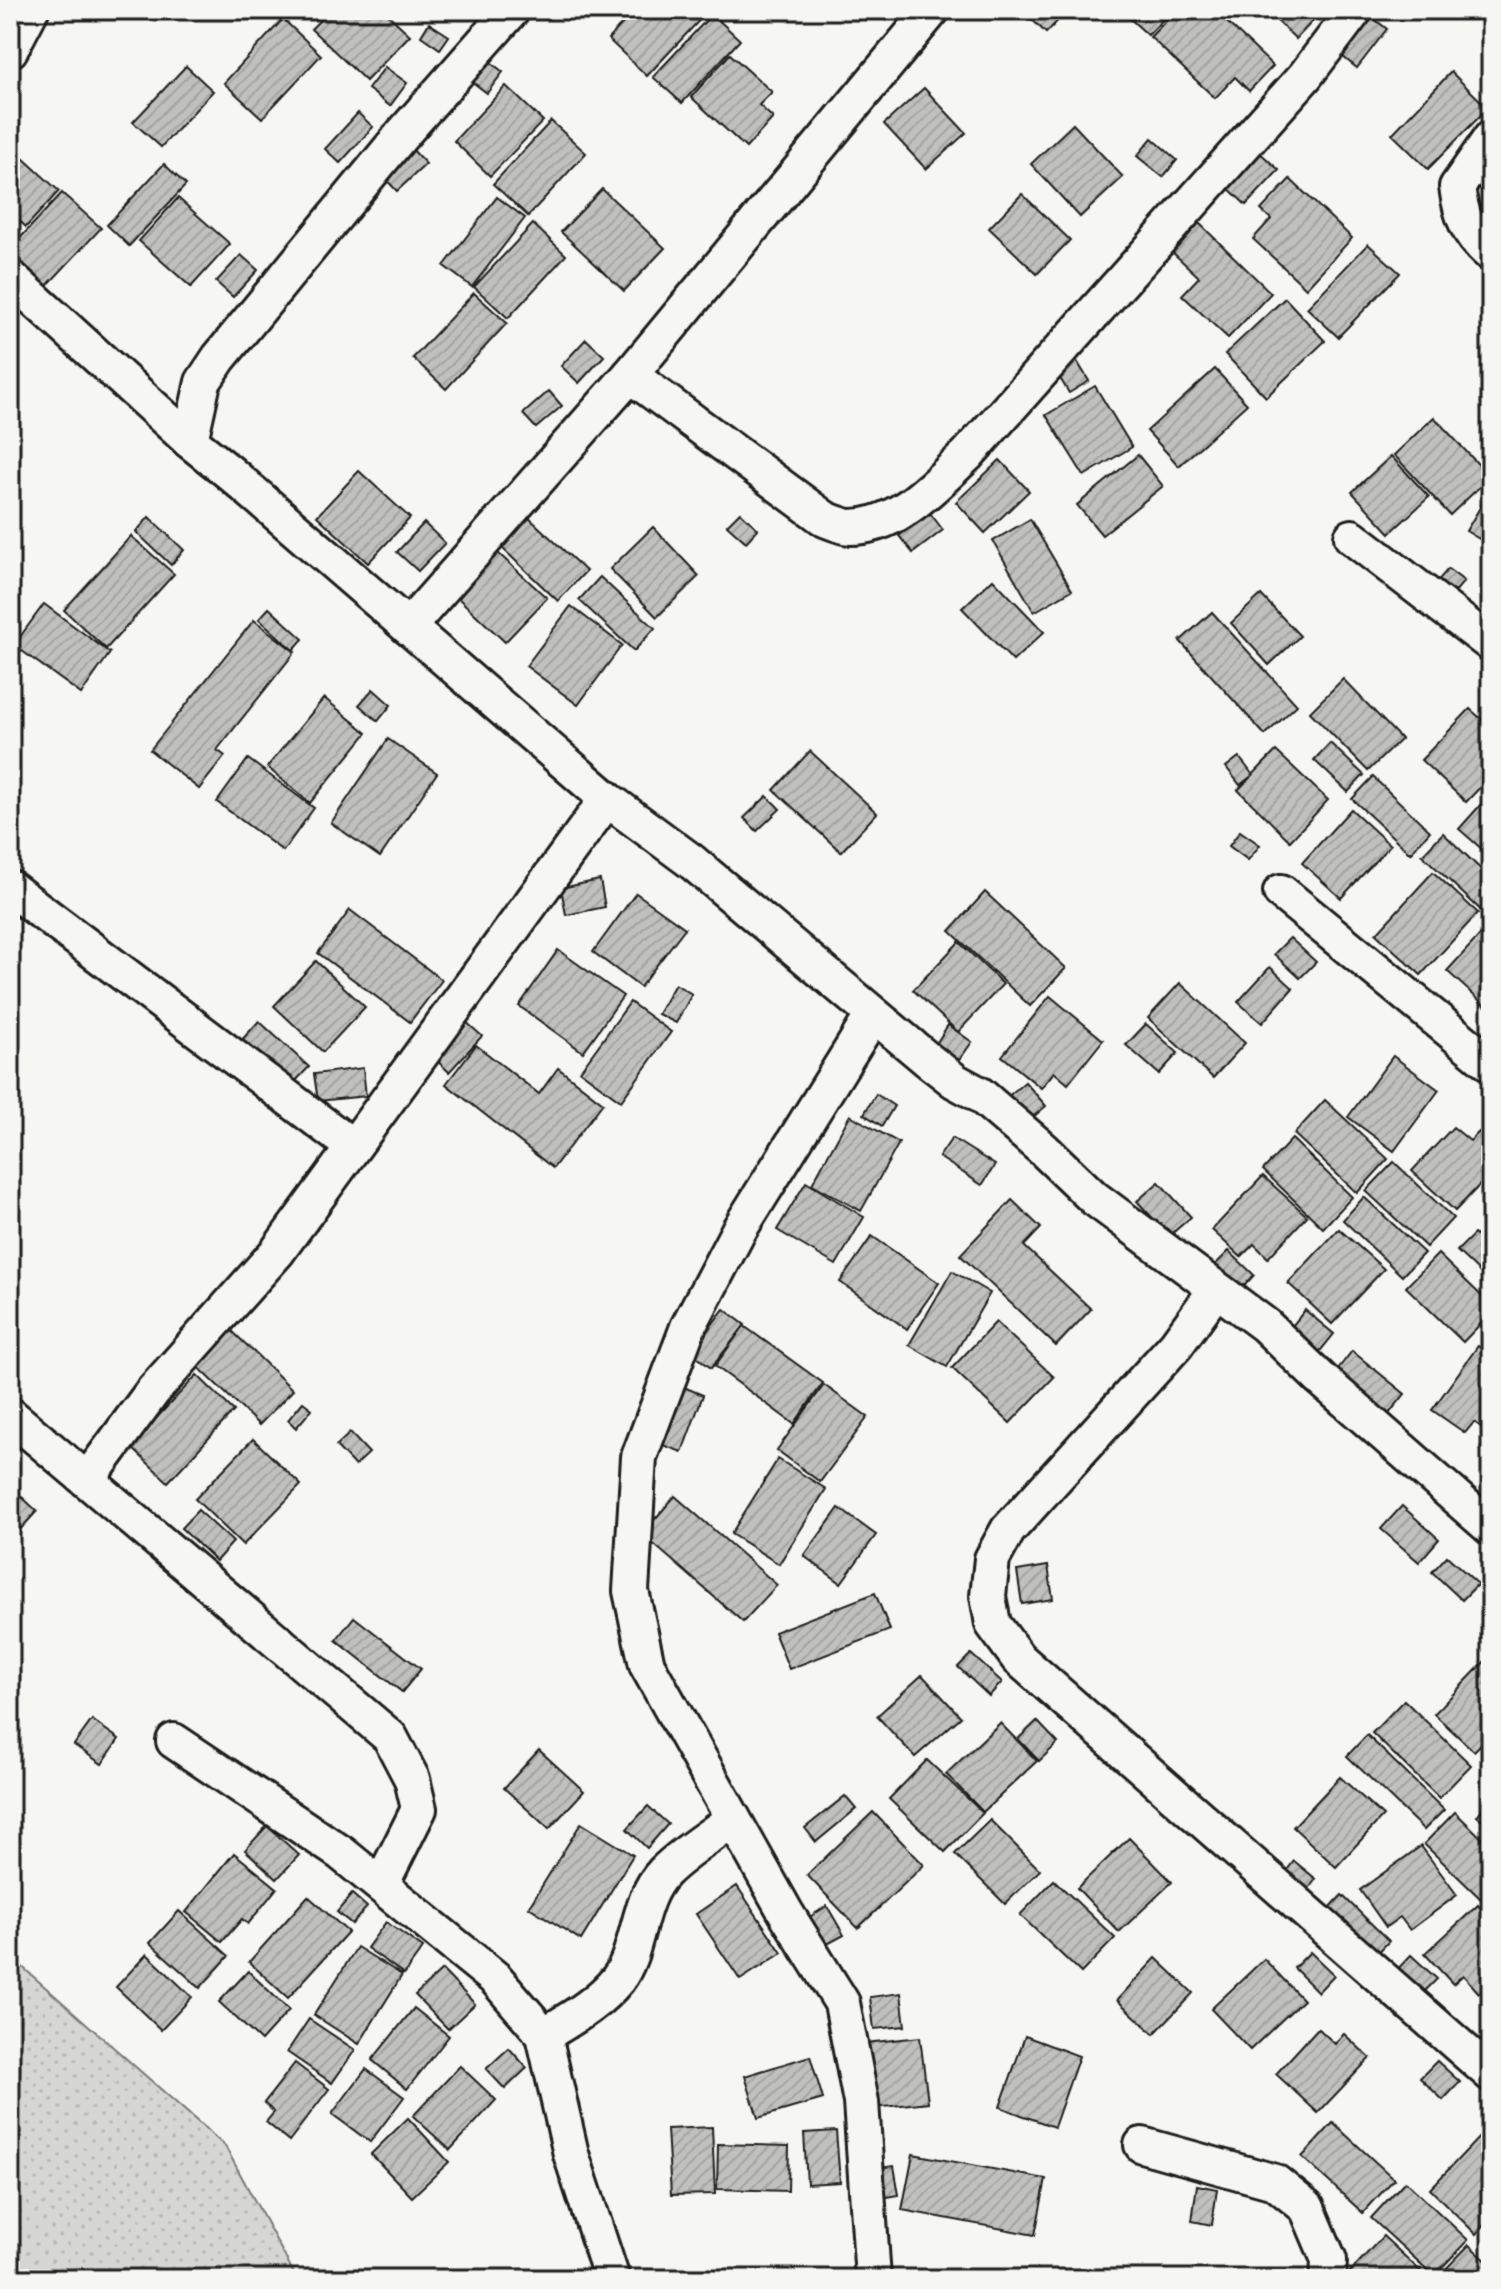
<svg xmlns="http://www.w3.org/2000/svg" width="1501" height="2289" font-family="'Balsamiq Sans',sans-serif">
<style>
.grass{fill:url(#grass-dots);stroke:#797977;stroke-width:2}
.building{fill:url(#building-hatch);stroke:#1c1c1c;stroke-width:2}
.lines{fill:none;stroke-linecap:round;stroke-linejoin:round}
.street-casing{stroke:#1c1c1c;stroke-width:40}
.street{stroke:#f6f6f2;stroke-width:34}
</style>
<defs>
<pattern id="grass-dots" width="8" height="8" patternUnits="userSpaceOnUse" patternTransform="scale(2)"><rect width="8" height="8" fill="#d6d6d2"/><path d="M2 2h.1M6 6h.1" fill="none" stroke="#b7b7b4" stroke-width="1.8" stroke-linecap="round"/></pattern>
<pattern id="building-hatch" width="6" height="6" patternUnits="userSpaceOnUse" patternTransform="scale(2)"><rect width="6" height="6" fill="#c0c0bd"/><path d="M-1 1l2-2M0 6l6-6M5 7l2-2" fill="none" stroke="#a4a4a2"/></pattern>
</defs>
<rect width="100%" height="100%" fill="#f6f6f2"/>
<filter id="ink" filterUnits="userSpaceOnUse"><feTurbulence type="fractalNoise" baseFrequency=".0125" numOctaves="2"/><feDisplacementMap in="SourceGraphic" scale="16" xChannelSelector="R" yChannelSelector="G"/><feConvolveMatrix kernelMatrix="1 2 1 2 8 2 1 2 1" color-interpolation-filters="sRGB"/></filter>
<g filter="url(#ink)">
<path class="grass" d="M10,1956L225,2146L297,2279H10Z"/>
<g class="building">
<path d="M330,10H383L410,35L366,81L311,29Z"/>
<path d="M635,10H705L707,12L647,76L608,39Z"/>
<path d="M1022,10H1068L1046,33Z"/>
<path d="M1133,10H1172L1148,35L1127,16Z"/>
<path d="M1176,10H1214L1273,66L1249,91L1235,77L1215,98L1150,37Z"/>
<path d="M1283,10H1323L1296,39L1275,19Z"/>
<path d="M712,14L740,40L682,103L653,77Z"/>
<path d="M1368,14L1387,29L1357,68L1338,53Z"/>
<path d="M283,19L321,55L262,118L224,83Z"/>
<path d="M429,23L449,36L440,49L421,36Z"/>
<path d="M730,54L772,92L759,105L773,118L746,148L691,97Z"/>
<path d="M483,56L503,72L487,93L466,77Z"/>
<path d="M186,66L213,91L161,147L133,122Z"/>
<path d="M385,67L407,83L390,106L368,89Z"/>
<path d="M1451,72L1488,108L1428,169L1392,134Z"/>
<path d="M506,86L543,121L490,176L454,141Z"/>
<path d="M924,88L966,133L926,169L884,124Z"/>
<path d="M358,113L373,127L340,163L325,149Z"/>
<path d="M551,121L586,153L528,216L493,184Z"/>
<path d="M1073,124L1123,177L1080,217L1031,164Z"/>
<path d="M1152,138L1177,160L1163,177L1137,156Z"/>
<path d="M11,147L59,191L26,227L10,212Z"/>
<path d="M410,147L426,164L397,191L381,174Z"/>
<path d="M1257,150L1279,170L1246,205L1225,185Z"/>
<path d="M164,164L186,185L129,246L107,225Z"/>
<path d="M1290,179L1352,238L1306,288L1253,239L1271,219L1261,210Z"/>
<path d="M602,189L665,248L624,291L561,232Z"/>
<path d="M62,193L101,228L42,291L10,261V249Z"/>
<path d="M1022,194L1070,240L1037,274L989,228Z"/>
<path d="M497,197L525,218L472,287L444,266Z"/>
<path d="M178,198L230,244L191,287L139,241Z"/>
<path d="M1199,223L1271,293L1228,338L1182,295L1199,277L1172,252Z"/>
<path d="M533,224L566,255L508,318L474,287Z"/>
<path d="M1368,244L1400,273L1338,337L1307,308Z"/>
<path d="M241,255L258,270L233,297L216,282Z"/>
<path d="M474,293L507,323L446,389L413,358Z"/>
<path d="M1285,298L1325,341L1266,397L1225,354Z"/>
<path d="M586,339L604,356L579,383L561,366Z"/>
<path d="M1075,358L1089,381L1069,393L1055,370Z"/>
<path d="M1215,369L1247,404L1179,466L1147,431Z"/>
<path d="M1095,386L1132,447L1084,476L1046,415Z"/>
<path d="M549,391L562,406L536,428L523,414Z"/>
<path d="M1434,417L1490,477L1450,515L1394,455Z"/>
<path d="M1138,455L1163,486L1102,535L1077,505Z"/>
<path d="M1391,456L1429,497L1390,533L1352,492Z"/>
<path d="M1000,460L1029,491L985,533L956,502Z"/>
<path d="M359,471L410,518L368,563L317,516Z"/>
<path d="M1488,494L1491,496V546L1466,531Z"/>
<path d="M740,512L758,529L746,542L727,525Z"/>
<path d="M930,513L943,530L913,553L899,536Z"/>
<path d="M527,516L586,571L558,601L500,546Z"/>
<path d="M149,517L184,550L171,565L136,532Z"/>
<path d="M1030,519L1072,590L1034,612L993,541Z"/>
<path d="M424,523L445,543L418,571L397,552Z"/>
<path d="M653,527L699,576L657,617L610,569Z"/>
<path d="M131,536L174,574L106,649L64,610Z"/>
<path d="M498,553L547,598L505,642L457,597Z"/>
<path d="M1448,569L1464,581L1451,597L1435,584Z"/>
<path d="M600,577L655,628L634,651L579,600Z"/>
<path d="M993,579L1044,632L1013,661L962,608Z"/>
<path d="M1261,595L1300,636L1269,665L1231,623Z"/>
<path d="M44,604L110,653L81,694L14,645Z"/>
<path d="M571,606L622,645L578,705L526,666Z"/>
<path d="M269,608L303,639L293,650L259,619Z"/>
<path d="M1212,612L1297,705L1265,735L1180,641Z"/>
<path d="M254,620L295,652L217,750L225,756L199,789L150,750Z"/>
<path d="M1343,679L1401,739L1368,771L1310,712Z"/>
<path d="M373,689L391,705L378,721L359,705Z"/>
<path d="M324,698L367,733L310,803L267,767Z"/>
<path d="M1470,709L1488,725L1491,722V776L1466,802L1421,760Z"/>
<path d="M388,739L437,773L380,857L331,823Z"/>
<path d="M1330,743L1364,775L1348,792L1314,760Z"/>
<path d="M810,751L877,813L841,852L774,790Z"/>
<path d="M1276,751L1328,800L1290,841L1238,790Z"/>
<path d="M1239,757L1253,775L1240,785L1226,767Z"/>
<path d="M248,759L314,808L283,851L217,802Z"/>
<path d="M1373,777L1430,831L1410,853L1352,799Z"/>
<path d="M767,796L780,809L757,831L744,818Z"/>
<path d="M1484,801L1491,807V857L1459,829Z"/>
<path d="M1351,809L1390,845L1341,898L1302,863Z"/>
<path d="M1240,831L1260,845L1248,860L1229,846Z"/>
<path d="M1443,833L1491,879V910L1486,915L1422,855Z"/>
<path d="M1433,872L1478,913L1421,975L1376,934Z"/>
<path d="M600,880L605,907L566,915L561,888Z"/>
<path d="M985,892L1066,968L1030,1006L950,931Z"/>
<path d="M636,893L685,928L640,987L593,952Z"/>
<path d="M350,910L442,980L410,1022L318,953Z"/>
<path d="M1491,923V1011L1447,971Z"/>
<path d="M1290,938L1316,962L1300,978L1274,954Z"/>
<path d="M959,942L1003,984L958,1032L913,990Z"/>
<path d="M558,950L623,996L583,1052L519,1006Z"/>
<path d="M316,961L365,1007L323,1052L274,1006Z"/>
<path d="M1270,967L1293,988L1262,1023L1238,1002Z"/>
<path d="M1180,983L1245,1043L1213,1078L1148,1018Z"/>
<path d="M675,984L692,994L676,1023L658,1014Z"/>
<path d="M1050,996L1103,1040L1068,1084L1054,1072L1041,1088L1002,1056Z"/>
<path d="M630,1002L671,1032L621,1101L580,1071Z"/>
<path d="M259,1021L309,1067L289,1088L239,1043Z"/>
<path d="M465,1021L482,1036L449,1072L432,1056Z"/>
<path d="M1146,1024L1178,1053L1159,1074L1126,1045Z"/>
<path d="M948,1025L972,1042L957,1063L934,1047Z"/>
<path d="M476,1045L539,1094L558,1068L603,1103L553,1168L446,1084Z"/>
<path d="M1393,1056L1439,1090L1394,1151L1348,1117Z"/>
<path d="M363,1068L366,1096L318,1101L314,1074Z"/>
<path d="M1025,1082L1046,1106L1026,1123L1005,1099Z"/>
<path d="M876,1094L894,1106L882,1126L864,1114Z"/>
<path d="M1325,1100L1388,1159L1357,1193L1294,1134Z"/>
<path d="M850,1115L899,1143L861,1211L812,1184Z"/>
<path d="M1453,1127L1470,1141L1479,1132L1491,1143V1173L1455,1211L1412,1171Z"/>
<path d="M952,1138L995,1165L982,1185L939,1157Z"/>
<path d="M1292,1139L1352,1197L1323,1228L1263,1170Z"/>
<path d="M1394,1162L1453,1218L1426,1247L1366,1191Z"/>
<path d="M1263,1176L1307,1216L1268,1258L1254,1244L1241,1257L1212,1230Z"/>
<path d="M806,1182L864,1217L836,1265L777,1230Z"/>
<path d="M1159,1182L1191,1217L1169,1236L1137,1201Z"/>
<path d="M1364,1197L1424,1253L1402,1276L1343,1220Z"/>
<path d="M1012,1200L1041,1228L1024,1246L1091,1309L1056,1346L960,1255Z"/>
<path d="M1339,1229L1384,1269L1332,1324L1288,1283Z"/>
<path d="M1474,1234L1491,1249V1263L1488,1266L1491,1269V1283L1457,1251Z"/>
<path d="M872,1236L939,1283L907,1329L840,1282Z"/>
<path d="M1229,1251L1254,1275L1237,1294L1211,1269Z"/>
<path d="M1438,1254L1491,1305V1313L1463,1342L1406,1287Z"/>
<path d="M952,1271L990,1293L947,1367L909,1345Z"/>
<path d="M724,1309L745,1325L711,1368L691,1352Z"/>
<path d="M1305,1310L1334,1334L1317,1355L1288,1331Z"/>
<path d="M996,1322L1054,1377L1010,1423L952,1368Z"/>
<path d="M744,1326L823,1383L794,1424L715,1366Z"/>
<path d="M228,1327L293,1390L259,1425L194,1363Z"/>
<path d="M1478,1346L1491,1355V1434L1474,1422L1465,1433L1432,1410Z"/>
<path d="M1352,1351L1405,1394L1388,1415L1335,1373Z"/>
<path d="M197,1375L234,1411L168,1482L130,1446Z"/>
<path d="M679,1385L703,1395L682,1452L657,1443Z"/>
<path d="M824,1385L868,1417L820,1482L777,1450Z"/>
<path d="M303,1402L312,1409L296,1428L288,1420Z"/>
<path d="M350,1433L369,1453L355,1466L336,1446Z"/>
<path d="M253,1439L301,1485L243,1545L195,1499Z"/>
<path d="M778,1459L826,1489L779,1564L731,1534Z"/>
<path d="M10,1486L37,1511L10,1541Z"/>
<path d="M675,1496L777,1585L743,1622L642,1534Z"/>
<path d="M1402,1506L1439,1539L1419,1562L1381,1529Z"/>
<path d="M839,1508L876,1535L841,1583L804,1556Z"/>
<path d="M198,1510L233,1542L216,1561L181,1528Z"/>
<path d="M1447,1556L1478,1584L1462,1600L1432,1572Z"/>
<path d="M1048,1566L1053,1599L1022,1604L1017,1571Z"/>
<path d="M875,1593L890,1630L789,1669L774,1632Z"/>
<path d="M354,1617L421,1669L402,1692L336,1640Z"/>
<path d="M971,1654L1002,1682L989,1696L958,1667Z"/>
<path d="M1488,1658L1491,1661V1734L1474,1751L1434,1714Z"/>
<path d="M922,1675L961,1717L915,1757L877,1716Z"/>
<path d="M1404,1700L1471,1765L1439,1798L1372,1733Z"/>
<path d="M92,1720L119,1739L102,1764L74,1745Z"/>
<path d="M1037,1721L1058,1743L1039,1761L1018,1739Z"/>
<path d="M1000,1723L1037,1761L983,1812L946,1774Z"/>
<path d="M1367,1735L1444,1810L1424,1830L1347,1756Z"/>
<path d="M539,1750L584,1791L549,1829L504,1788Z"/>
<path d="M927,1760L983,1813L945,1852L889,1799Z"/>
<path d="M1340,1777L1383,1816L1336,1867L1293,1827Z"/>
<path d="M845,1796L856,1809L816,1842L805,1828Z"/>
<path d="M1491,1797V1826L1477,1816Z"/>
<path d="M648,1806L668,1824L647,1848L627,1829Z"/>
<path d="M873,1812L924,1865L858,1928L807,1875Z"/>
<path d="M1455,1812L1491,1847V1888L1481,1899L1424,1844Z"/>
<path d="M990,1820L1040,1870L1005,1904L955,1854Z"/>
<path d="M581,1823L633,1855L581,1940L529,1907Z"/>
<path d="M267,1826L299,1855L277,1879L245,1850Z"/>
<path d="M1129,1838L1172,1882L1119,1932L1077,1888Z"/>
<path d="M1421,1846L1457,1895L1410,1930L1400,1917L1386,1927L1360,1890Z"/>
<path d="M234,1853L277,1888L248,1924L242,1919L222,1942L186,1912Z"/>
<path d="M1294,1861L1316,1879L1304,1895L1282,1877Z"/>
<path d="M1054,1880L1115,1938L1081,1973L1020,1915Z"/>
<path d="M737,1886L782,1953L740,1980L696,1914Z"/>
<path d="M352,1894L367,1907L352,1924L337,1912Z"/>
<path d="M1342,1895L1389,1941L1372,1959L1325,1913Z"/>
<path d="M308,1896L348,1932L288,1998L249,1962Z"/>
<path d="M1478,1905L1491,1920V1982L1479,1993L1463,1975L1453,1984L1425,1954Z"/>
<path d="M827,1906L844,1935L824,1946L808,1918Z"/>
<path d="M179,1911L229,1956L200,1988L150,1943Z"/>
<path d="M386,1922L423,1948L404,1974L367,1948Z"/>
<path d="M357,1947L402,1975L359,2044L314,2015Z"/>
<path d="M1310,1952L1334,1975L1318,1992L1294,1968Z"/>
<path d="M147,1954L192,1997L161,2030L116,1987Z"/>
<path d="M1411,1955L1437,1979L1418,1998L1393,1974Z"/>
<path d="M1156,1958L1193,1993L1154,2034L1117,2000Z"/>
<path d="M1264,1959L1303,2000L1250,2050L1211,2009Z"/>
<path d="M442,1970L475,2004L448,2029L415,1995Z"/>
<path d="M248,1971L289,2010L261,2041L219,2002Z"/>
<path d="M901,1993L905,2026L874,2029L870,1997Z"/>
<path d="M414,2008L449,2036L407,2089L372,2060Z"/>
<path d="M309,2019L355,2050L332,2083L287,2052Z"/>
<path d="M1318,2028L1335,2044L1344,2034L1370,2058L1318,2113L1276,2074Z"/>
<path d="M1025,2036L1079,2056L1054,2127L1000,2107Z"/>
<path d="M920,2037L928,2102L874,2108L866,2043Z"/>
<path d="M509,2048L527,2068L505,2089L486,2069Z"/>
<path d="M810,2056L823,2099L758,2118L745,2076Z"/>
<path d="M1437,2061L1460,2082L1443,2100L1420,2078Z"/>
<path d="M295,2063L329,2089L289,2141L266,2122L274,2112L264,2103Z"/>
<path d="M460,2066L496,2100L450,2150L413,2116Z"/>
<path d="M366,2069L404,2097L370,2142L332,2114Z"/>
<path d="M408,2118L449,2162L412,2197L371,2154Z"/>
<path d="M1333,2123L1394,2179L1363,2213L1302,2157Z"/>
<path d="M712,2127L715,2194L671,2195L667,2129Z"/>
<path d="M836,2131L840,2182L807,2184L804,2133Z"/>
<path d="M1483,2133L1491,2141V2218L1476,2234L1430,2189Z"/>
<path d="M718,2144L789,2146L788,2191L717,2189Z"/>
<path d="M913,2154L1046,2179L1035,2235L902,2210Z"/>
<path d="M894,2166L899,2195L875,2199L870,2169Z"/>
<path d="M1405,2181L1468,2240L1434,2276L1371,2218Z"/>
<path d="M1197,2185L1217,2189L1212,2225L1192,2221Z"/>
<path d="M1383,2236L1429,2279H1358L1350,2272Z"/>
<path d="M1469,2245L1491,2265V2279H1442L1439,2276Z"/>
</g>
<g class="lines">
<defs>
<g id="street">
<path d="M512,10L400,137L219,358L203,382L190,441L229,472L607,799L691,861L928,1060L955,1081L979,1094L1044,1150L1094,1198L1265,1325L1321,1379L1491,1528"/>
<path d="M10,50L31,10"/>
<path d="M1491,138L1457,187C1461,216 1468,235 1491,254"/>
<path d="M10,277L190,441"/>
<path d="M630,375L825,519C833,522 842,526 850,527C899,527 934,485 967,455L1305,76L1355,10"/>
<path d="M1352,537L1491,644"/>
<path d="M408,627L630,375L932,10"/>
<path d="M10,888L353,1147"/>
<path d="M1281,892L1491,1064"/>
<path d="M1215,1291L1176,1345L1008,1530L992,1559L988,1596L993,1624L1018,1658L1491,2074"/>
<path d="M10,1415L390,1737L412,1779L419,1809L381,1885"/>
<path d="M88,1479L153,1391L277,1252L607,799"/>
<path d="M174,1741L341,1853L496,1979L544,2035L571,2154L612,2279"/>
<path d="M544,2035C570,2019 598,2004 618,1979C640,1950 636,1901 664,1872C684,1852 711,1836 733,1819"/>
<path d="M1142,2145L1275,2182L1307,2208L1329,2260L1328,2279"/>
<path d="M873,2279L861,2102L842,2003L786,1913L647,1665L631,1591L639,1457L688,1327L739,1230L873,1015"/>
</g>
</defs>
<use href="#street" class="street-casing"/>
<use href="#street" class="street"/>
</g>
</g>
<rect width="1501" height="2289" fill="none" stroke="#f6f6f2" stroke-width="40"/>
<rect x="20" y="20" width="1461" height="2249" fill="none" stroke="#1c1c1c" stroke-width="3" filter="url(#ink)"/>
</svg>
